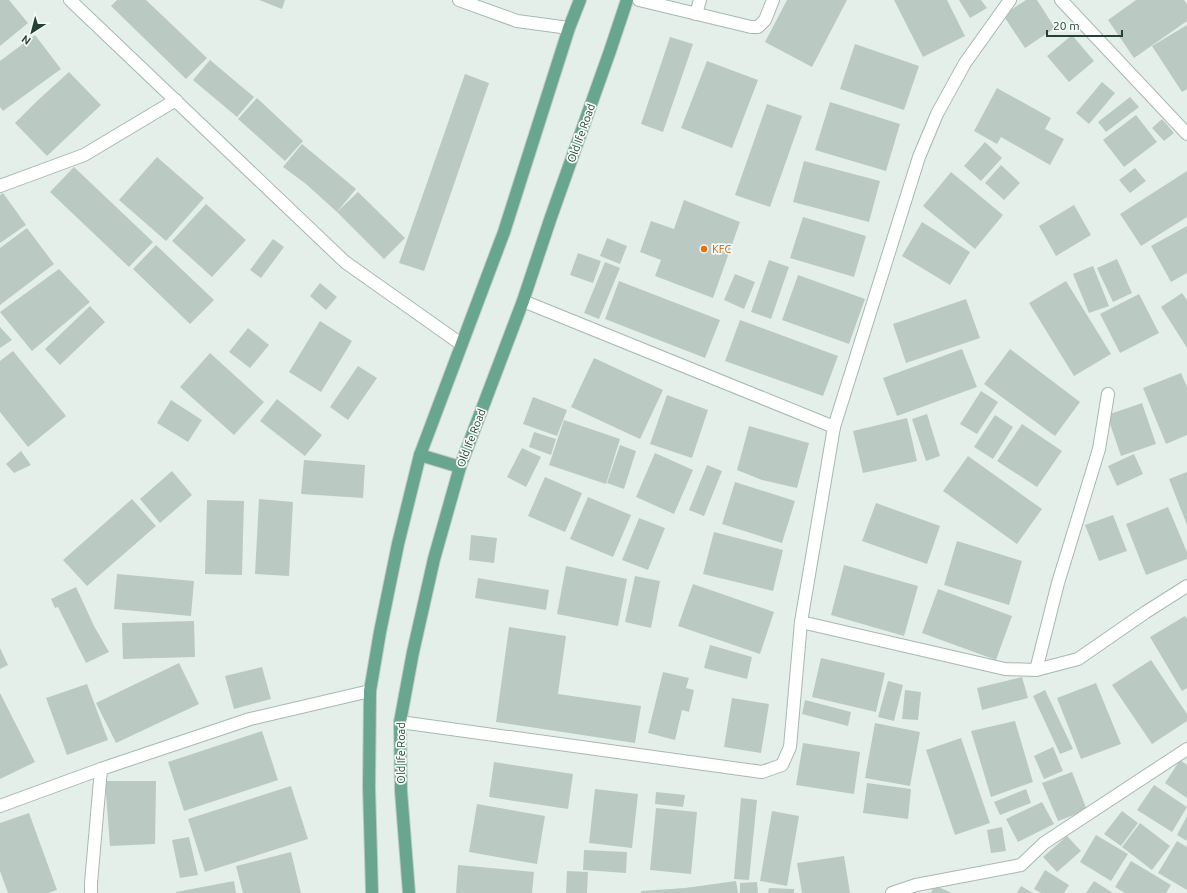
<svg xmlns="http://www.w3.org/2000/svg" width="1187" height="893" font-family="Ubuntu,sans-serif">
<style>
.building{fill:#bacac2}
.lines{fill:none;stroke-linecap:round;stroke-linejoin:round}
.minor-casing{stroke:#a7b8b1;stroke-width:14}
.major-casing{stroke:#c1cac7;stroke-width:14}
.minor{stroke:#fff;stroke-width:12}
.major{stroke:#68a690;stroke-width:12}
.food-dot{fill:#e8710a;stroke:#f6fbf8;stroke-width:1.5}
.labels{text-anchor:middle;stroke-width:3.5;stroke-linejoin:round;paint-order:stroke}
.street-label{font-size:11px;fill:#234237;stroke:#f6fbf8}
.food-label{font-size:11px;fill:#c56008;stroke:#f6fbf8;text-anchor:start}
</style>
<rect width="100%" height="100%" fill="#e5efea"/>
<g class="building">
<path d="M0,0H9L28,23L0,46Z"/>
<path d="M117,0H146L207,58L186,79L111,6Z"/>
<path d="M259,0H285L282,9Z"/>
<path d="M787,0H847L812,67L765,42Z"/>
<path d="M894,0H947L965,36L923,57Z"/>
<path d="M959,0H981L987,8L970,18Z"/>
<path d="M1026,0H1037L1055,28L1025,48L1003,15Z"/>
<path d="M1136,0H1184L1187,4V21L1134,58L1108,20Z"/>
<path d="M1187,25V89L1182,92L1152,46Z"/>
<path d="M35,35L61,69L3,111L0,107V61Z"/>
<path d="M1072,35L1094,61L1069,82L1047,56Z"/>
<path d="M670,37L693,44L663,132L641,124Z"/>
<path d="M855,44L919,66L904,110L840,89Z"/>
<path d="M210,60L254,97L237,117L193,80Z"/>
<path d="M707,61L758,80L732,148L681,128Z"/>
<path d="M69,72L101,105L47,156L15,123L37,101Z"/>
<path d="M465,74L489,83L424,271L399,263Z"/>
<path d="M1102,82L1115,93L1089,124L1076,113Z"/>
<path d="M997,88L1051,118L1045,129L1064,139L1050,165L1001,137L997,144L974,131Z"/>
<path d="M1130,97L1139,107L1106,132L1098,122Z"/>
<path d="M257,98L303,141L285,161L238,119Z"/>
<path d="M830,102L900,124L886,171L815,150Z"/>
<path d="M767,104L802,116L770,207L735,195Z"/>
<path d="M1136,115L1157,142L1124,167L1103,140Z"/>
<path d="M1162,119L1174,133L1164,141L1152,128Z"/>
<path d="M985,142L1002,158L981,181L964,166Z"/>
<path d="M302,144L356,189L337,212L306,184L283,167Z"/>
<path d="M157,157L204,198L166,241L119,200Z"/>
<path d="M804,161L880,181L869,222L793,202Z"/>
<path d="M1001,165L1020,183L1004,200L985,183Z"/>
<path d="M74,167L153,242L129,267L50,192Z"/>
<path d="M1135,168L1146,181L1130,193L1119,180Z"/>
<path d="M1187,171V217L1141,246L1120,214Z"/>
<path d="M951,172L1003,215L975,249L923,206Z"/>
<path d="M358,192L405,238L384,259L337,212Z"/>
<path d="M3,193L26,225L0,243V195Z"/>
<path d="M684,200L740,222L713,298L655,276L661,260L640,252L651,221L674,229Z"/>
<path d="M206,204L246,240L212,277L172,241Z"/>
<path d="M1074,205L1091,235L1056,256L1039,226Z"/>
<path d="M803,217L866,236L854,277L790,258Z"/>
<path d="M922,222L970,252L950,285L902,256Z"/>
<path d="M1187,226V273L1171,282L1151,246Z"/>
<path d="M27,228L54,264L0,305V248Z"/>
<path d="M607,238L627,246L620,264L600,256Z"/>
<path d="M273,239L284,247L261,278L250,270Z"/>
<path d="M156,245L214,300L190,324L133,269Z"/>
<path d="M578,253L601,261L593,283L570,275Z"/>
<path d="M1117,259L1132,293L1113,302L1097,268Z"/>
<path d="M769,260L789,267L771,319L751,312Z"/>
<path d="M605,262L620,268L599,319L584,313Z"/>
<path d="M1093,266L1109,306L1089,313L1073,274Z"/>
<path d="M59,269L90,302L32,351L0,312Z"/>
<path d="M735,274L755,282L744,309L724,300Z"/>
<path d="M798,275L865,299L849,344L782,320Z"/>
<path d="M619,281L720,320L705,358L605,319Z"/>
<path d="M1066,281L1111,354L1074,376L1029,303Z"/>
<path d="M320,283L337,297L326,310L310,296Z"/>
<path d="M1182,293L1187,300V348L1161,307Z"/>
<path d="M1139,294L1159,333L1120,353L1100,314Z"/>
<path d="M966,299L980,338L906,363L893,324Z"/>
<path d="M90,306L105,322L60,365L45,349Z"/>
<path d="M740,320L838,356L823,396L725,361Z"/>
<path d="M320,321L352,341L321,392L289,372Z"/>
<path d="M0,327L12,340L0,348Z"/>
<path d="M248,328L269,345L250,368L229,352Z"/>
<path d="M962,349L977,387L897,416L883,378Z"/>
<path d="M1010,349L1080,402L1055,436L984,384Z"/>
<path d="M13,351L66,416L28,447L0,412V361Z"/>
<path d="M210,353L264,402L234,435L180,387Z"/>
<path d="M594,358L663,390L640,439L571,407Z"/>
<path d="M358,366L377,378L348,420L330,407Z"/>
<path d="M1181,373L1187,387V435L1166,444L1143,388Z"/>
<path d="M981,391L998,402L977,434L960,424Z"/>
<path d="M667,395L708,410L692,458L650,444Z"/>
<path d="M533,397L567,410L557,436L523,424Z"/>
<path d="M277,399L322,435L305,456L260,421Z"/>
<path d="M171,400L202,420L188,442L157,423Z"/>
<path d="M1142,403L1156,444L1121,456L1107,415Z"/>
<path d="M927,414L940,456L926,461L912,419Z"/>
<path d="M995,415L1013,427L993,459L974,447Z"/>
<path d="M907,418L917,461L863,473L853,431Z"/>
<path d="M564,420L620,439L606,484L549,465Z"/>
<path d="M1022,424L1062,451L1037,487L997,461Z"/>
<path d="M749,426L809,443L797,488L762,480L737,470Z"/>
<path d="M534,432L556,439L551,455L529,447Z"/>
<path d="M620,445L636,451L624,489L607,483Z"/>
<path d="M522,448L541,457L526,487L507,477Z"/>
<path d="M21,451L31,465L14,473L6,464Z"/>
<path d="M655,453L693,470L674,514L636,497Z"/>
<path d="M1134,454L1143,474L1117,486L1108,466Z"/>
<path d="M968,456L1042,509L1017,544L943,491Z"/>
<path d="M304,460L365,465L363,498L301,494Z"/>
<path d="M707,465L722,471L704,516L689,510Z"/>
<path d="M172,471L192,495L160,523L140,499Z"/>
<path d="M1187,472V525L1169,479Z"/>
<path d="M545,477L582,493L565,532L528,516Z"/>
<path d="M735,482L795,501L782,543L722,524Z"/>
<path d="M588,497L631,515L613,557L570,539Z"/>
<path d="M132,499L156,526L87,586L63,560Z"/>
<path d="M259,499L293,502L289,576L255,574Z"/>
<path d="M207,500L244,501L242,575L205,574Z"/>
<path d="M876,503L940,526L927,564L862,541Z"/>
<path d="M1168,507L1187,552V559L1146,575L1126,524Z"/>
<path d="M1113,515L1127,551L1099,561L1085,525Z"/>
<path d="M639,518L665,528L648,570L622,560Z"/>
<path d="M714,532L783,550L773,591L703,574Z"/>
<path d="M471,535L497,538L494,563L469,560Z"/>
<path d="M957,541L1022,561L1009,605L944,585Z"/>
<path d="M844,565L918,586L904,636L831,615Z"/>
<path d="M566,566L627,579L618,626L557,614Z"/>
<path d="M117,574L194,581L191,616L114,609Z"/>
<path d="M635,576L660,581L651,628L625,622Z"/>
<path d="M478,578L549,590L546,610L475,598Z"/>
<path d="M693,584L774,612L760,654L678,626Z"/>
<path d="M76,587L94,626L109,652L86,663L58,607L55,608L51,599Z"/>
<path d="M938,589L1012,616L996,660L922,633Z"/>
<path d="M1185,616L1187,619V688L1182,691L1150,637Z"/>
<path d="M194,621L195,657L123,659L122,623Z"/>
<path d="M509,627L566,636L558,694L641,706L635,743L496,722Z"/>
<path d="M710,645L752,657L747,679L704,668Z"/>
<path d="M0,648L8,665L0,669Z"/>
<path d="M821,658L885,673L876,712L812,697Z"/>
<path d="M1151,660L1187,714V721L1152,744L1112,685Z"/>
<path d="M179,663L199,704L116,743L96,703Z"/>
<path d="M262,667L271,699L234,709L225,676Z"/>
<path d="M663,672L689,678L686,688L694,690L689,712L682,710L675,740L648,733Z"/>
<path d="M1022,677L1028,698L982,710L977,688Z"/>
<path d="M888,681L903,685L894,721L878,717Z"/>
<path d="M1096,683L1121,744L1081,759L1057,698Z"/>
<path d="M87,684L108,740L67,755L46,698Z"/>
<path d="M905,690L921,692L918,720L902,719Z"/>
<path d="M1045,690L1073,749L1060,754L1033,696Z"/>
<path d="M0,693L35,762L0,779Z"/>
<path d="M732,698L769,704L761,753L724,747Z"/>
<path d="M805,700L851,712L848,726L802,714Z"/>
<path d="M1015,721L1033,782L991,797L971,731Z"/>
<path d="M875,723L920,732L910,786L865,778Z"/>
<path d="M262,731L278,780L184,811L168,762Z"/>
<path d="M961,738L990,823L955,835L926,750Z"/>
<path d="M803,743L860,752L854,794L796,785Z"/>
<path d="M1053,747L1063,771L1044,779L1034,756Z"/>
<path d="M1180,760L1187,765V798L1165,783Z"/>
<path d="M494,762L573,774L568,809L489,797Z"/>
<path d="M1072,772L1087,810L1058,821L1042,783Z"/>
<path d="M105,781H156L155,844L110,846Z"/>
<path d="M867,783L911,789L908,819L863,813Z"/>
<path d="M1154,785L1187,807L1172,832L1137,810Z"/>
<path d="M291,786L308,839L205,872L188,819Z"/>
<path d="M595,789L638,794L632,848L589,843Z"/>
<path d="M1026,789L1031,803L1000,815L994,802Z"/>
<path d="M656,792L685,795L683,807L655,804Z"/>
<path d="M741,798L757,800L749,880L734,879Z"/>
<path d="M1042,802L1054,824L1018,842L1006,819Z"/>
<path d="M477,804L545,816L537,864L469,852Z"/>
<path d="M656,808L697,812L691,874L650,870Z"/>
<path d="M772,811L799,816L787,886L760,881Z"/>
<path d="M1122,811L1138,823L1121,846L1104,834Z"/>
<path d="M29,813L57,890L48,893H8L0,871V823Z"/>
<path d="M1187,816V841L1177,835Z"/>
<path d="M1140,823L1170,846L1152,870L1122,847Z"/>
<path d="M1002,827L1006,851L991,853L987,830Z"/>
<path d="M1096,835L1128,854L1111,881L1080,862Z"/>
<path d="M1067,836L1081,851L1057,872L1043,857Z"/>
<path d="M189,837L198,875L180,878L172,840Z"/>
<path d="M1177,841L1187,847V890L1158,873Z"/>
<path d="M584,850L627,852L626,873L583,870Z"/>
<path d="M291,852L301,893H243L236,866Z"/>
<path d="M844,856L850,893H802L797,863Z"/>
<path d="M1131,861L1171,885L1166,893H1125L1115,887Z"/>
<path d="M458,865L534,872L532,893H456Z"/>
<path d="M1045,870L1069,885L1064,893H1041L1034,889Z"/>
<path d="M567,871L588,872L587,893H566Z"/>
<path d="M234,881L236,893H176V892Z"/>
<path d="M736,881L738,893H641V891L685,888Z"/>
<path d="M1094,881L1113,893H1086Z"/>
<path d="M757,882L758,893H740V883Z"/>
<path d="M934,885L952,893H931Z"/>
<path d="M1021,886L1033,893H1017Z"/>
<path d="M769,888L794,889V893H768Z"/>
</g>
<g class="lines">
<defs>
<g id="minor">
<path d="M70,0L345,262L461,344"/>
<path d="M459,0L517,21L569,28"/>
<path d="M639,0L751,27H758L765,20L773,0"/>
<path d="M1061,0L1187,134"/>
<path d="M696,14L700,0"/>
<path d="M0,186L84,155L176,100"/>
<path d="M523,301L834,427"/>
<path d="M801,622L1005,669L1036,670L1078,659L1146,612L1187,586"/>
<path d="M1036,670L1058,583L1099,449L1108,394"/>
<path d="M400,722L762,772L782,765L790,747L801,622L834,427L919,157L937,114L965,63L1010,0"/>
<path d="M0,806L101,769L250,719L370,691"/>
<path d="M91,893V883L101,769"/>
<path d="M892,893L916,885L1021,865L1044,843L1187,749"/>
</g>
<g id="major">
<path d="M420,455L460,467"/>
<path d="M372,893L369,787L370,691L380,632L398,544L420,455L504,232L569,28L580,0"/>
<path d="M409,893L401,791L400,722L413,652L434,559L460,467L523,301L551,217L610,51L627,0"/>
</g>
</defs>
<use href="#minor" class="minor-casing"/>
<use href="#major" class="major-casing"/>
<use href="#minor" class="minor"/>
<use href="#major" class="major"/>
</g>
<circle class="food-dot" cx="704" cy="249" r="4"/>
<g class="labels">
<g class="street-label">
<text transform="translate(581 133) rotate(-70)" y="4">Old Ife Road</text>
<text transform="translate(471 438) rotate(-69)" y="4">Old Ife Road</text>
<text transform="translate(401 753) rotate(-90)" y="4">Old Ife Road</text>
</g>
<g class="food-label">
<text x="712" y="253">KFC</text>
</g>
</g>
<g transform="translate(32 32) rotate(216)" stroke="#f6fbf8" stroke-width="3" paint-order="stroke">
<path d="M0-3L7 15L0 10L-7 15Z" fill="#234237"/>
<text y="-6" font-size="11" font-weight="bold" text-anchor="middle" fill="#234237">N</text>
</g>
<path d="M1047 30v6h75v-6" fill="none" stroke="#234237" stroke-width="2"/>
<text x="1053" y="30" font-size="12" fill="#234237" stroke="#f6fbf8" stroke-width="3" paint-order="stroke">20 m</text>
</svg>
